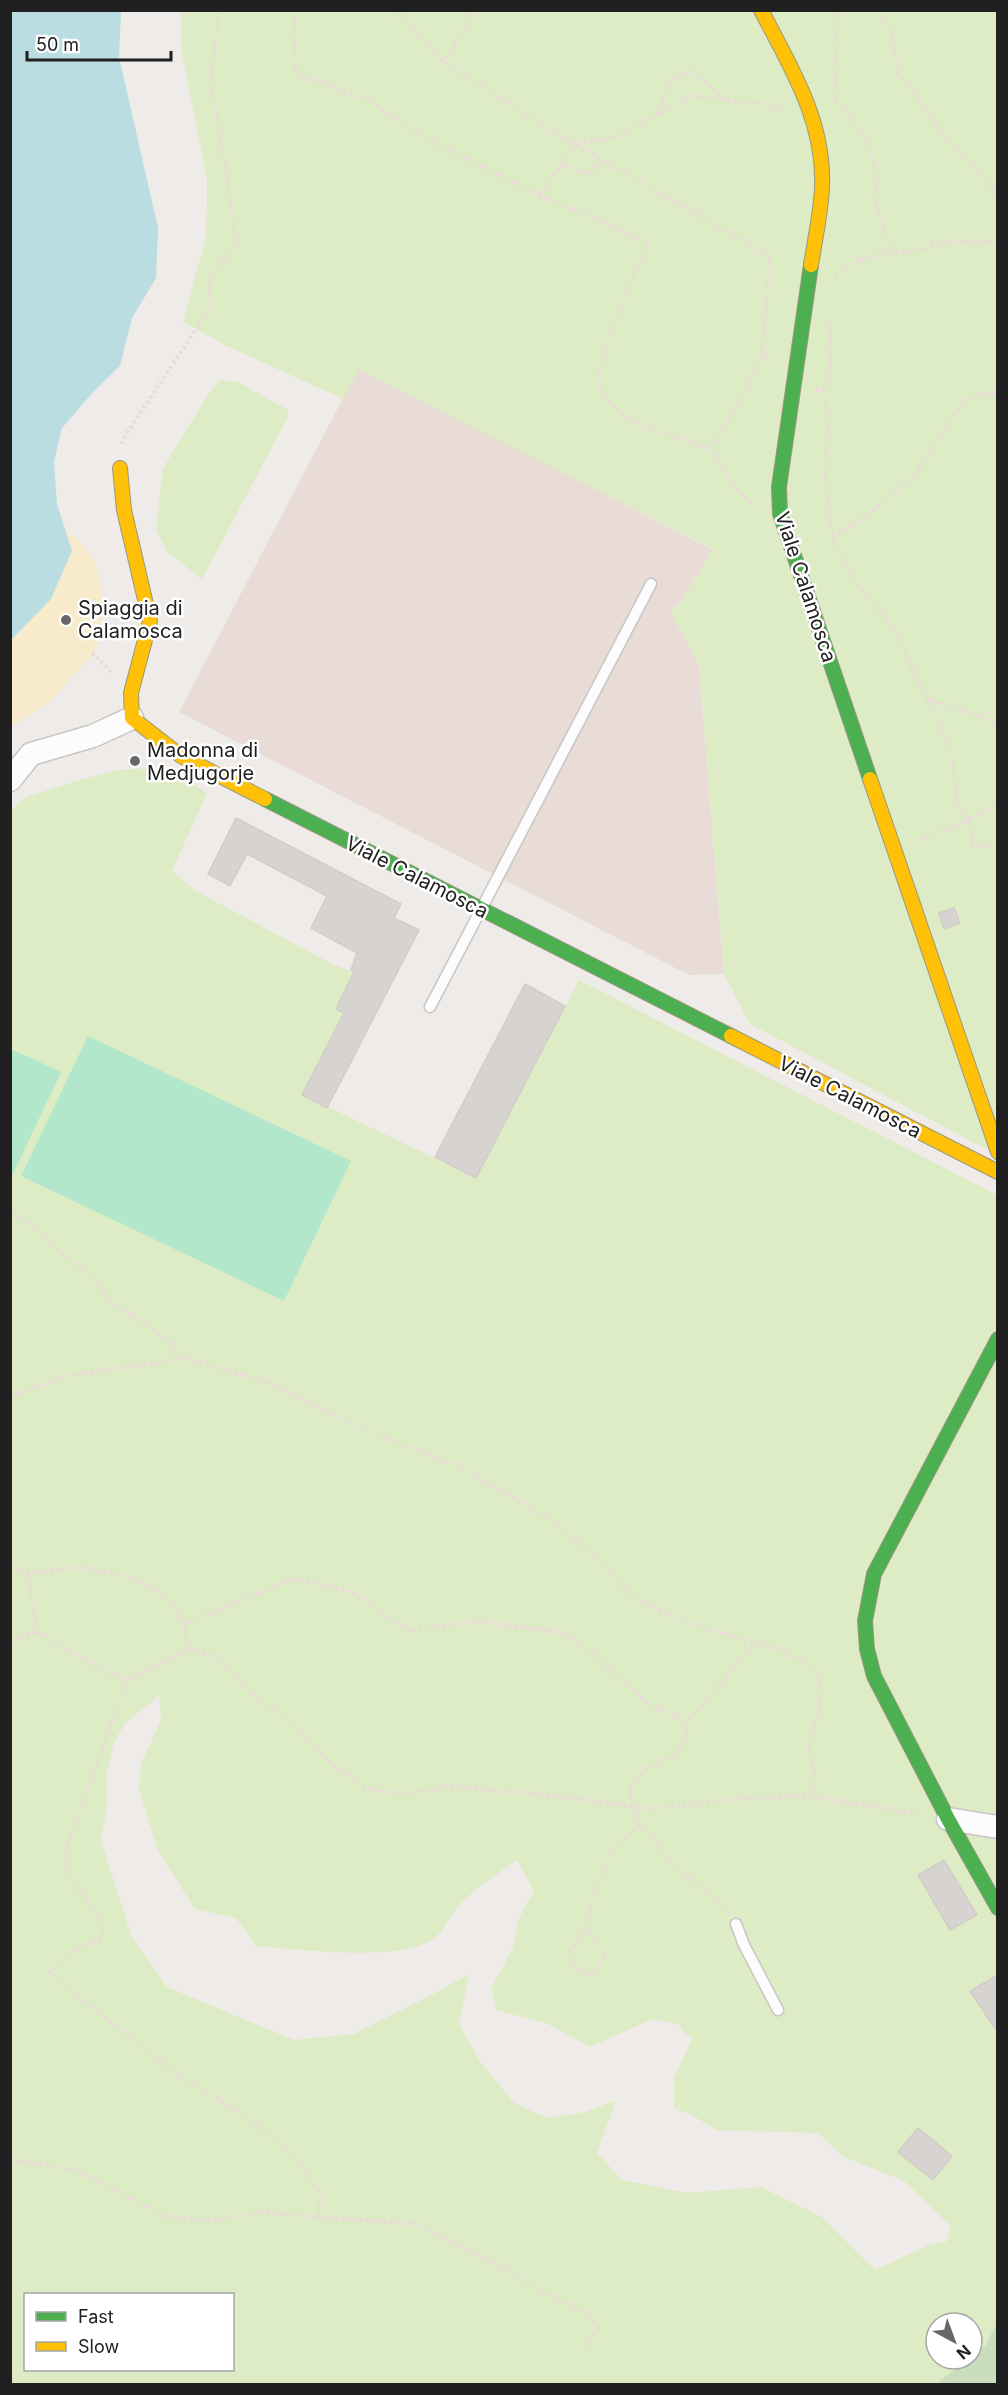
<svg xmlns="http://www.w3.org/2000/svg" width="1008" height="2395" font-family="Inter,sans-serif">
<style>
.military{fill:#e9dcd7}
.grass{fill:#ddecc5;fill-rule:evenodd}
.forest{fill:#caddbc}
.sand{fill:#f7ebcc}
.pitch{fill:#b2e7cc}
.water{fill:#badde2}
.building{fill:#d6d3d1;stroke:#d1cdc9;stroke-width:1.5}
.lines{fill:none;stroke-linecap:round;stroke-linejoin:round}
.lane-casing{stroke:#c7c6c4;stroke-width:13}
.street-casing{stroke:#c7c6c4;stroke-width:25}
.fast-casing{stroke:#99987f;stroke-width:16}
.slow-casing{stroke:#99987f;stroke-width:16}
.path{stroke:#ecdad9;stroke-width:4;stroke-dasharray:3 3;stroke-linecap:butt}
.lane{stroke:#fcfcfc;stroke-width:10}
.street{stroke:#fcfcfc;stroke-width:22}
.fast{stroke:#4caf50;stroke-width:14}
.slow{stroke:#ffc107;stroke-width:14}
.poi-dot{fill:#686766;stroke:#fff;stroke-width:2}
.labels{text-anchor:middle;stroke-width:5;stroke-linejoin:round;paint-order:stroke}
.street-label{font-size:20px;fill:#202020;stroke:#fff}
.poi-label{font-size:20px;fill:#202020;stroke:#fff;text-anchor:start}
</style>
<rect width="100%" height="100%" fill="#eeebe8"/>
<path class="military" d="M454,186L513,446L713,550L681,602L670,612L699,664L724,974L689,975L179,712Z"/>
<g class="grass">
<path d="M181,11H997V1155L750,1024L724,974L699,664L670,612L681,602L713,549L359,370L343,399L225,345L183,322L206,237L207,181L181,47Z"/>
<path d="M221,380L238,382L288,410V417L202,579L167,552L156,529L163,468L211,390Z"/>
<path d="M154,768L177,774L207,793L172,871L194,890L334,965L354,972L345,990L344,1013L303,1095L476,1178L579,980L997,1195L998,1975L970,1991L997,2033V2322L986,2345L972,2356V2323H936V2359H968L936,2384H11V810L26,797L73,782L117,770ZM159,1696L161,1720L141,1764L139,1789L158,1851L195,1909L236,1918L256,1946C295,1949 409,1964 437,1936C445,1928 449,1917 456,1909C473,1889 496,1875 517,1860L534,1891L519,1918L513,1948L491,1989L496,2010L548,2024L590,2047L652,2019L679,2024L683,2032L693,2037L674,2078V2108L692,2115L716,2130L818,2133L844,2157L904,2181L951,2226L946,2242L931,2244L875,2270L822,2217L761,2187L687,2193L622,2180L597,2153L616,2100L586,2112L547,2118L514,2103L480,2061L459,2024L469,1974L428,1997L354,2034L294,2040L167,1987L131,1935L101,1840L106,1814L107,1771L114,1742L126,1722ZM26,2294H232V2370H26Z"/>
</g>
<path class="forest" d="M997,2322V2384H936L968,2359H972V2356L986,2345Z"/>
<path class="sand" d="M65,530L83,544L96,564L103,600L101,639L87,660L48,704L11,726V640L51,599L72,551Z"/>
<g class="pitch">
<path d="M88,1036L351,1161L284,1301L21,1176Z"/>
<path d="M13,1050L61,1072L13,1174L10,1173V1056Z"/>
</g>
<path class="water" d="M11,10L121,11L119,57L158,228L156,278L132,318L120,366L94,391L62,428L54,462L57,504L72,551L51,599L11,640Z"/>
<g class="building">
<path d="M236,818L401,904L394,918L419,930L327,1108L302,1095L344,1013L336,1009L354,972L351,970L357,953L311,928L327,896L247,854L230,886L208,874Z"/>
<path d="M954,908L960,923L944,929L939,913Z"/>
<path d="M525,984L565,1006L476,1178L435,1157Z"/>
<path d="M944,1860L977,1915L950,1930L918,1875Z"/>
<path d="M998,1975V2033L970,1991Z"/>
<path d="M918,2128L952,2156L933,2180L898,2152Z"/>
</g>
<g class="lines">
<defs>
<g id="lane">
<path d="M430,1007L651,584"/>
<path d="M736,1924L744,1945L778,2010"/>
</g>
<g id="street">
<path d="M10,780L31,754L93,736L132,718"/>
<path d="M948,1819L998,1827"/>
</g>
<g id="fast">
<path d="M811,265L779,487L780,514L870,779"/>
<path d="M265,799L731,1036"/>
<path d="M998,1339L874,1574L865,1621L867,1649L874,1676L948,1819L998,1908"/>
</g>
<g id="slow">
<path d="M761,10C790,66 825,121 822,187C821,212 815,239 811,265"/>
<path d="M120,468L124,510L150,621L131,693L132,718L181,756L265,799"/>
<path d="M870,779L998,1152"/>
<path d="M731,1036L998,1172"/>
</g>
</defs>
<use href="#lane" class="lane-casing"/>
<use href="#street" class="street-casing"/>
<use href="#fast" class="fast-casing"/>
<use href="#slow" class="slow-casing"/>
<g class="path">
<path d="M294,10V53L297,74L367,99L426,139L540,196L618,228L648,244C637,268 589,370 601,390C605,397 616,410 622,414C644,427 687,442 712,449L735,488L755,506"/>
<path d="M395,10L444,63L574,144L770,256L762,350L771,362"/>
<path d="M878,10L892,33L899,74L949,141L994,190L998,198"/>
<path d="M444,63L475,10"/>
<path d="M836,99L866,137L875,168L876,205L892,252"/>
<path d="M836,100L837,10"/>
<path d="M658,114L692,96L727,101"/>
<path d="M560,164L588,174L605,161"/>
<path d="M540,196L574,144L617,137L657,114L670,82L691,70L728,101L771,104L783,110"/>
<path d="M835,276C859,252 892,255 923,249C932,247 941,242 950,241C967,241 981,244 998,240"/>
<path d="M824,388L828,422L825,482L833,538L852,577L900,636L912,669L928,699L987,719L998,729"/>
<path d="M816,390L824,388L830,378V322"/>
<path d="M122,444L123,439L208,311L211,275L236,245L231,201L211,83L219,10"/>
<path d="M712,449L746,389L762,350"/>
<path d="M833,538L877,507L916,474L940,434L967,398L998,392"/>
<path d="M92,653L112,673"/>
<path d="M928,699L951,750L957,804L970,819L972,846L998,844"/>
<path d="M915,842L970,819L998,802"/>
<path d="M10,1211L37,1230L91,1278L116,1305L172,1343L181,1357L270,1383L386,1439L457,1465L551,1520L586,1549L636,1600L697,1626L781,1650L819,1672L820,1707L808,1747L815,1776L812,1796"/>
<path d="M10,1396L67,1376L163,1362L181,1357"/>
<path d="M10,1565L28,1573L79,1567L118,1574L147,1585L169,1600L184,1624L188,1649"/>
<path d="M28,1573L37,1631C66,1650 95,1668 127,1681L188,1649L216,1657L244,1687L263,1703L286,1717L335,1767L365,1787L401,1795L447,1786L565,1797L645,1809L734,1799L812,1796L918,1814"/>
<path d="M184,1624L295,1578L352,1592L409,1631L480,1621L562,1633L593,1653L621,1680L649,1704L688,1722"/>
<path d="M10,1642L37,1631"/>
<path d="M640,1824L680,1871L722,1903L730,1914"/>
<path d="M585,1929L569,1953L575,1969L594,1975L605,1954L585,1929L593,1899L611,1850L640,1824L632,1809L630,1791L633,1780L648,1768L675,1754L685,1742L688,1722L755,1643"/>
<path d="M10,2160L76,2170L165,2217L205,2221L261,2212L318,2217L321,2194L293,2154L241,2113L181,2077L67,1988L50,1971C64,1957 81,1944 101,1941L102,1927L89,1902L68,1878L66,1849L127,1681"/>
<path d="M318,2217L420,2224L588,2315L600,2327L582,2352"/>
</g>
<use href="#lane" class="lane"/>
<use href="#street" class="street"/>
<use href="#fast" class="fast"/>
<use href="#slow" class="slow"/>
</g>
<g class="poi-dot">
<circle cx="66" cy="620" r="6"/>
<circle cx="135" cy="761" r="6"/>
</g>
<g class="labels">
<g class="street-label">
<text transform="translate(806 587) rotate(72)" y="7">Viale Calamosca</text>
<text transform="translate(417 877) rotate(27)" y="7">Viale Calamosca</text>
<text transform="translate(850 1097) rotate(27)" y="7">Viale Calamosca</text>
</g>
<g class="poi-label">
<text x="78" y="615">Spiaggia di<tspan x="78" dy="23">Calamosca</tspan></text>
<text x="147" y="757">Madonna di<tspan x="147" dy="23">Medjugorje</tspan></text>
</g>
</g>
<rect width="1008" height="2395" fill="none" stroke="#202020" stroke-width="24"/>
<rect x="24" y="2293" width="210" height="78" fill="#ffffff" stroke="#a6a6a6" stroke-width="1.5"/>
<rect x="36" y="2312" width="30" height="9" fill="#4caf50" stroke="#a6a6a6" stroke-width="1.5"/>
<text x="78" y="2323" font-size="18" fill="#202020">Fast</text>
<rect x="36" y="2342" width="30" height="9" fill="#ffc107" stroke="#a6a6a6" stroke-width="1.5"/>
<text x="78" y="2353" font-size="18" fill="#202020">Slow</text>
<g transform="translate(954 2341) rotate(139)"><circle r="28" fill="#ffffff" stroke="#a6a6a6" stroke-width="1.5"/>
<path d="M0-4.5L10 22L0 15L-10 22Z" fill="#686766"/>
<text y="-9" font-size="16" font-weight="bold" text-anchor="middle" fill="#202020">N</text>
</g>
<path d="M27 51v9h144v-9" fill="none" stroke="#202020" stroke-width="3"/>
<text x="36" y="51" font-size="18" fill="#202020" stroke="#ffffff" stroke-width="4.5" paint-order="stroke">50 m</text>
</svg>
